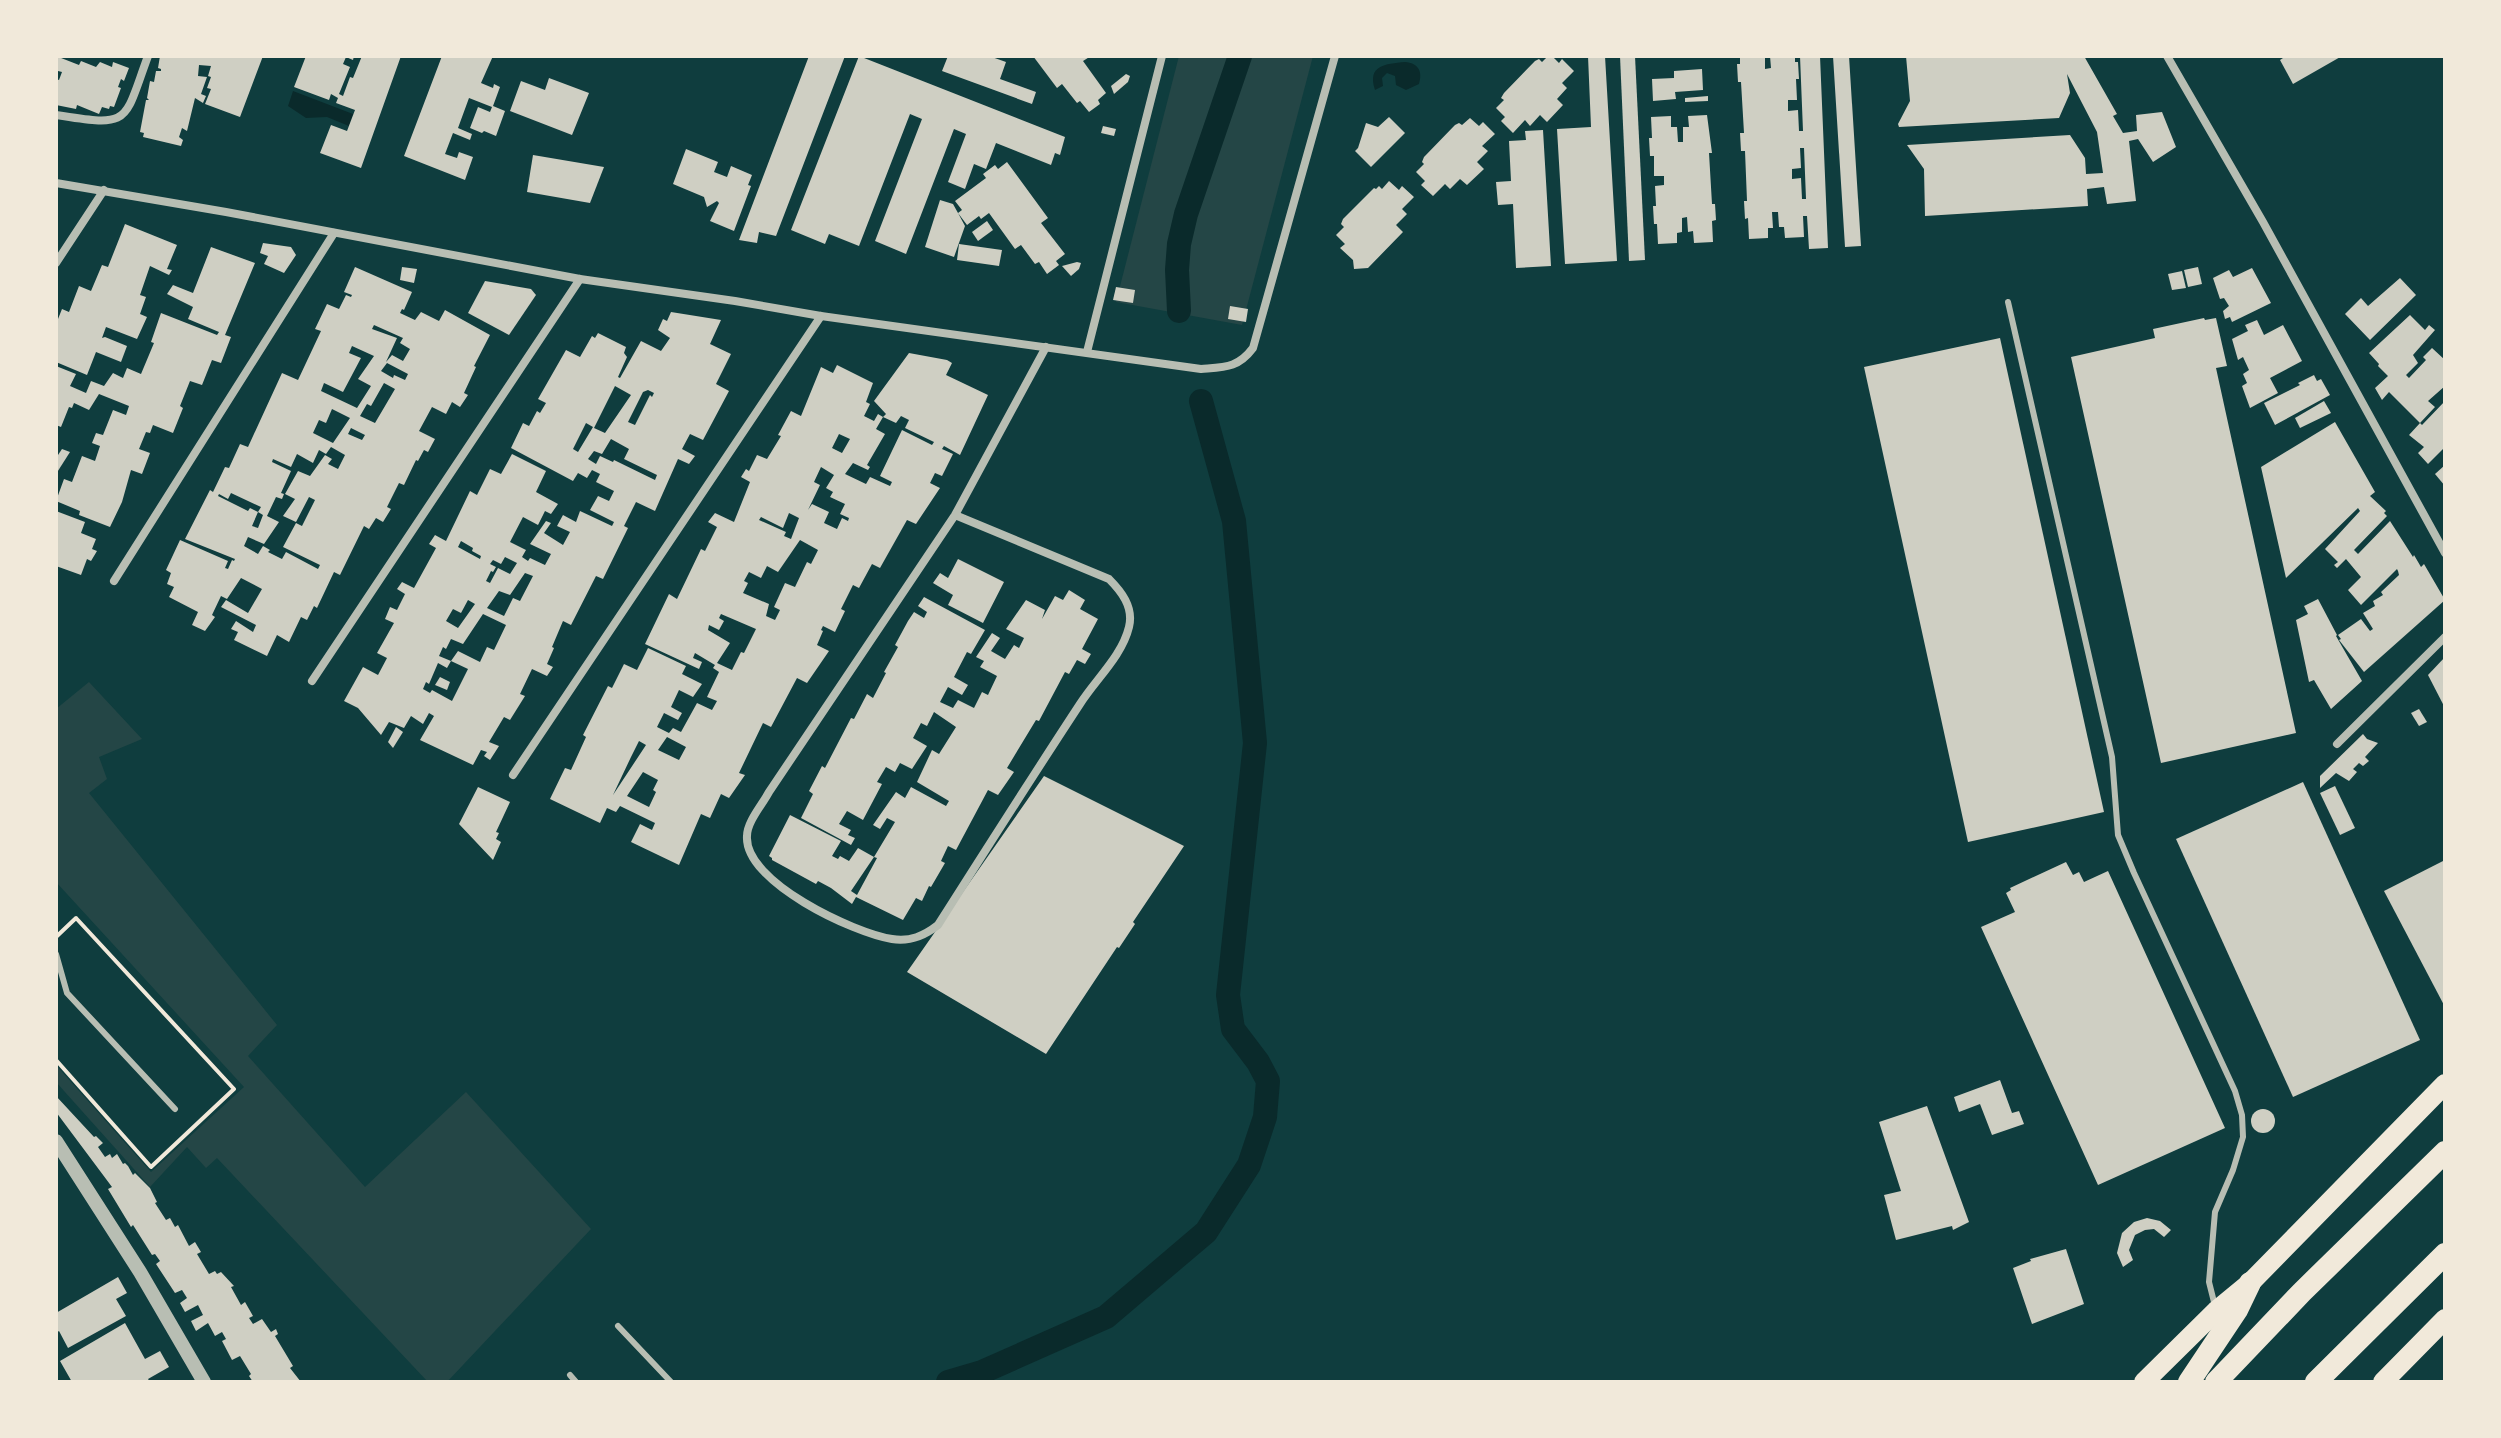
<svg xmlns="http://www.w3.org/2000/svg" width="2501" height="1438" font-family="Poppins,sans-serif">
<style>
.green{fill:#244646}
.water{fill:#0a2a2b}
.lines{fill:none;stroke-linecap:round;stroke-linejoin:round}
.canal{stroke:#0a2a2b;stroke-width:24}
.building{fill:#cfcfc3;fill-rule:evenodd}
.path{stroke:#f1e9da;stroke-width:4}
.service{stroke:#b8beb3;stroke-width:6}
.minor{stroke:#b8beb3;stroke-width:8}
.tertiary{stroke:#b8beb3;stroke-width:14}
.primary{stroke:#f1e9da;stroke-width:20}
.trunk{stroke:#f1e9da;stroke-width:22}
</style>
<rect width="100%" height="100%" fill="#0f3d3e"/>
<g class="green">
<path d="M1179,56H1313L1242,325L1116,302Z"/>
<path d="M89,682L142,739L99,757L107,779L89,793L277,1025L248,1056L365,1187L466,1092L591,1229L447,1382H428L217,1158L206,1168L187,1147L150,1187L56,1082V1065L151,1172L244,1087L56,882V709Z"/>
</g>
<g class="water">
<path d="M1405,62C1418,63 1423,71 1419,84L1406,90L1396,85L1395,76L1387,73L1382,78L1383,86L1375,90C1367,65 1385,64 1405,62Z"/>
<path d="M293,91L353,114L349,126L327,117L306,118L288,106Z"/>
</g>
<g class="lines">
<g class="canal">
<path d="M1179,311L1177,270L1179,244L1186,214L1240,56"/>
<path d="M948,1382L982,1372L1106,1317L1206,1232L1249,1165L1265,1117L1268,1081L1258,1062L1233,1029L1228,995L1255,743L1234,521L1201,401"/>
</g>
</g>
<g class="building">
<path d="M56,56L79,65L81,61L96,67L100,62L112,67L113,62L129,68L124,81L121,79L118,87L121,88L114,107L110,106L109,109L102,107L99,114L77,105L76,109L56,105V79L59,80L62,72L58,71L56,76Z"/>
<path d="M160,56H263L240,117L205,104L211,89L207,88L211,77L208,76L211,66L199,65L198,76L207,77L201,94L206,96L203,103L195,98L187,131L182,128L179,137L183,140L181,146L143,137L144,133L140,132L146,100H149L147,98L150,81L154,82L156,71H161V69L158,68Z"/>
<path d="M306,56H354L353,60L346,57L343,64L350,67L339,94L343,96L350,77L353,78L362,56H401L361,168L320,153L331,125L347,131L355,110L336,103L338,98L331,94L329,100L294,87Z"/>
<path d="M442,56H493L481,83L493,88L494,84L500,87L493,106L505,111L496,136L484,131L482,133L470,128L478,107L490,112L492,107L469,98L458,128L472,134L470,140L453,133L445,154L457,158L459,152L473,157L465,180L404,156Z"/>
<path d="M809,56H845L776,236L759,232L757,243L739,240Z"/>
<path d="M859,56L1065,137L1060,155L1055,153L1051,165L996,143L986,169L974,164L965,189L948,182L966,134L954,129L906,254L875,241L922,119L910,114L859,246L829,234L825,244L791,230Z"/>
<path d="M948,56H989L1006,62L1000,79L1036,92L1032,104L942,71Z"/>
<path d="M1033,56H1091L1083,61L1106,93L1098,100L1100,104L1089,112L1080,101L1077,103L1062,84L1057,88Z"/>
<path d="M1548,56H1552L1559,63L1562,59L1574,71L1562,83L1567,88L1557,99L1563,105L1547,122L1540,115L1530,126L1525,120L1513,133L1501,121L1505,117L1496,108L1504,100L1501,98L1504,93L1535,61L1539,59L1542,62Z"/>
<path d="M1588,56H1605L1617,261L1565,264L1557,129L1591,127Z"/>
<path d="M1620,56H1635L1645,260L1629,261Z"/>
<path d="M1740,56H1765V69L1771,68L1770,56H1795V62H1798L1799,79H1796L1797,100H1788V111L1798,110L1799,131H1803L1800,56H1820L1828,248L1809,249L1807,216H1803L1804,237L1785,238L1784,227H1779L1778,212H1772L1773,228H1768V238L1749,239L1748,218L1745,219L1744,201H1747L1745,151H1741L1740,133H1744L1741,82H1738L1737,64H1740ZM1800,148H1804L1806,199H1802L1801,178L1792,179V169L1801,168Z"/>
<path d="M1833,56H1849L1861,246L1845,247Z"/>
<path d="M1906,56H2084L2117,114L2113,116L2123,133L2137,131L2136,115L2162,112L2176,147L2153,162L2138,139L2129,141L2136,201L2107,204L2104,187L2087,189L2088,206L1925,216L1924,169L1907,145L2070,135L2085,158L2086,174L2103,173L2097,132L2067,74L2070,93L2059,118L1899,127L1898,124L1910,101Z"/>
<path d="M2286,56H2342L2293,84L2280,60Z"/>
<path d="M1702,69L1703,90L1675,92L1676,99L1653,101L1652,79L1674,78V71Z"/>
<path d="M1126,74L1130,76L1128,82L1114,94L1111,86Z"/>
<path d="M549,78L589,93L572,135L510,111L521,81L545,90Z"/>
<path d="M1708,96V101L1685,102V98Z"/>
<path d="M1707,115L1712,153H1709L1712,204H1715L1716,220L1712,221L1713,242L1694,243L1693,231L1688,232L1687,217L1682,218V232L1677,233V243L1658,244L1657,224H1654L1653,206H1656L1655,186L1664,185V176H1654V156H1650L1649,138H1652L1651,117L1671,116V127H1677L1678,142H1683V127H1689L1688,116Z"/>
<path d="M1389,117L1405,133L1371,167L1355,151L1358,148L1366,123L1378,127Z"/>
<path d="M1470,118L1479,126L1483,122L1495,134L1482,146L1488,151L1477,162L1484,169L1467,185L1460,179L1450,189L1445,184L1433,196L1421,185L1425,181L1416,172L1424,164L1422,162L1424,157L1455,125L1459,123L1462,125Z"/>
<path d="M1103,126L1116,129L1114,136L1101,133Z"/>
<path d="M1543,130L1551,266L1516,268L1513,204L1498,205L1496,182L1511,181L1509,141L1526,140L1525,131Z"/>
<path d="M686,149L718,162L714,172L727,177L731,166L752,175L748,185L751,186L734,231L710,221L719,203L717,201L707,207L704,197L673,184Z"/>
<path d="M533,155L604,167L590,203L527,192Z"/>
<path d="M1007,162L1048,218L1041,223L1065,254L1056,261L1059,265L1047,274L1039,262L1035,264L1021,245L1015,249L989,213L981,219L979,216L967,225L958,213L965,226L954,257L925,247L940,200L953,204L958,213L962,210L955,201L986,178L983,174L995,165L998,169Z"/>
<path d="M1389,181L1399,190L1402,186L1414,197L1402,209L1407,214L1396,225L1403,232L1368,268L1354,269L1353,260L1340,248L1345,244L1336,235L1344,227L1341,224L1343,219L1374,188L1376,189L1379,186L1382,189Z"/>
<path d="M987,221L993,230L978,241L972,232Z"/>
<path d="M125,224L177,245L167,269L172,270L169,275L150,266L140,295L146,297L140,314L147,317L137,339L106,327L102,338L105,337L127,346L121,362L96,352L87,375L56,362V324L62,309L69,312L79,286L91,291L102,265L108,267Z"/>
<path d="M263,243L291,247L296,255L284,273L264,264L268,256L260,253Z"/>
<path d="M959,244L1002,250L999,266L957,260Z"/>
<path d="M211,247L255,263L225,335L231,337L221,363L212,360L202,385L190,381L180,406L183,408L173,433L153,425L150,433L146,432L139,449L150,453L142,474L131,470L122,502L110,527L79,515L80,511L56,501L64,479L72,482L82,456L95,461L100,446L92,443L96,433L103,435L113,410L126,415L129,406L99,394L89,410L74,403L72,408L69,407L61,427L56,425V366L76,374L70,386L86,393L91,381L104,386L113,373L123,378L127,368L141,374L154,343L151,342L161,313L217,335L219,332L188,319L193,307L167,294L173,285L193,293Z"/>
<path d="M1077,262L1081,263L1079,269L1071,276L1062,266Z"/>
<path d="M355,267L412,292L404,310L402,309L400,313L415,320L421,312L439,321L445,310L490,335L474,366L476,367L464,393L468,395L460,407L452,402L446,414L432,407L419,431L435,439L428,452L424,450L418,461L416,460L404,485L399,483L387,507L391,509L383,522L376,518L369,529L364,526L340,575L334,572L317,608L314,606L307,620L301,617L289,642L277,635L267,656L234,640L238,632L231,629L236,621L253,632L256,625L221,607L226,600L248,613L262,589L241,578L227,599L221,596L212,615L215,617L205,631L192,625L198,612L169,597L174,587L167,584L171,573L166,570L180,540L228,561L225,568L228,569L232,560L234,561L235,559L185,539L210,490L213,492L225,467L229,468L240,444L248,447L282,373L298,380L321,331L315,329L327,304L339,309L346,295L351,297L352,295L344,292ZM374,325L403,338L400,343L410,349L403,361L392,355L386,362L397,338L372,329ZM352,346L374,356L358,379L371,386L357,408L321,391L324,383L343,392L361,358L349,353ZM387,363L408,374L405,380L394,375L393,378L381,371ZM384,383L395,389L375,423L360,416L367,404L371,406ZM332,409L350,418L333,443L313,433L319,420L326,423ZM351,428L365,435L362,440L348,434ZM331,447L345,455L338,469L328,464L332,459L325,455L310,476L298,471L285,494L295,499L283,516L296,522L309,497L315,500L302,526L296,523L283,547L320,565L318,569L286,552L282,559L268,552L270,550L263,546L258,554L244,546L248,537L264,544L279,522L267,516L276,497L282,499L284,494L281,493L291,471L272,462L273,459L291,467L297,454L313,463L319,450L326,454ZM231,493L261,507L258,512L263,515L258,528L252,526L258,512L250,508L248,511L218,496L219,494L228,499Z"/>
<path d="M402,267L417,269L414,283L400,280Z"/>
<path d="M2198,267L2202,284L2188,287L2184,270Z"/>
<path d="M2252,268L2271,303L2232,322L2230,317L2225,319L2223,311L2229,306L2224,298L2220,299L2213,278L2229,270L2233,277Z"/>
<path d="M2182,271L2186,288L2172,290L2168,274Z"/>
<path d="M2400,278L2416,295L2370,340L2345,314L2361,298L2368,306Z"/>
<path d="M485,281L531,289L536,295L509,335L468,313Z"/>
<path d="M1116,287L1135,290L1133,303L1113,300Z"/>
<path d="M1230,306L1248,309L1246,322L1228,319Z"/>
<path d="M671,312L721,320L710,344L731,354L716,384L729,391L703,440L690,434L682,449L695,456L689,464L678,459L655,511L636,502L624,526L628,528L603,579L596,576L571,625L563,621L552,647L554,648L547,664L553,667L547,676L532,669L520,694L525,696L510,720L504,717L489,742L499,746L490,760L484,756L487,752L481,750L473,765L420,740L434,716L429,713L423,724L411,716L404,728L389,722L381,735L358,708L344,701L363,667L378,675L387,658L377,653L394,623L385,619L390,607L397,610L405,594L397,589L402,582L414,588L436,548L429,544L435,535L446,541L470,491L477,495L490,469L501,474L512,454L546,471L536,492L558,504L551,514L545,511L538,525L523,517L510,542L526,550L522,557L528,561L530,558L545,565L551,554L530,544L546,521L551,523L544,533L563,545L570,532L557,526L563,515L576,522L580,511L612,526L614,522L590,510L598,496L609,501L614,491L596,482L600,474L592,470L587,478L578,473L573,481L511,448L523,423L529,426L537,411L540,413L546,403L538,399L566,350L580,357L592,336L595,338L598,333L626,347L624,353L627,357L618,377L620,378L641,341L661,351L670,338L658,330L663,319L667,321ZM615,386L631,395L605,433L594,428ZM648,390L654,393L652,397L650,395L635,425L628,422L643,392ZM586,423L593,427L578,452L573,449ZM611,439L629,449L624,459L657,475L655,480L614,460L613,462L600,456L596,464L588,459L594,451L602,454ZM461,541L473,548L472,551L481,556L480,559L458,547ZM505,557L517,563L510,574L498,568L490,583L486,581L491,571L493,572L496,567L490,564L493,560L501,564ZM525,573L533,576L520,601L513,598L504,616L487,608L499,591L510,595ZM468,600L475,604L458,628L446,621L453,609L461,613ZM483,614L506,625L494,650L487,647L480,662L458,651L451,661L468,669L452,701L432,690L430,693L423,689L426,682L429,684L438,663L447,668L451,661L439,656L443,647L446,649L451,639L463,644Z"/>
<path d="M2410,315L2425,330L2429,325L2435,330L2413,355L2418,363L2406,375L2409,378L2426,360L2423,357L2432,348L2445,360V386L2428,401L2435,407L2420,423L2389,392L2382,400L2375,388L2388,376L2378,366L2379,364L2369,353Z"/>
<path d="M2204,318L2205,320L2216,318L2227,366L2216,368L2296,733L2161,763L2071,357L2155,338L2153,329Z"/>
<path d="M2257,320L2264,335L2283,325L2302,361L2270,378L2278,393L2250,408L2242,386L2247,383L2243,374L2249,370L2243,357L2238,360L2232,339L2248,331L2245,325Z"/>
<path d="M2000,338L2104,812L1968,842L1864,367Z"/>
<path d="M909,353L947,360L952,363L946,375L988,395L960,455L944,446L942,449L953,454L942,476L935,473L930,483L940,488L916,524L907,520L880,568L872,564L859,588L853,585L841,609L845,611L835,632L823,626L821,630L823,631L817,645L829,651L807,683L797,678L771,727L763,723L739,773L745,775L729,798L721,794L710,818L701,814L679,865L631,842L640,824L652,830L655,823L620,806L616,812L607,808L600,823L550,799L565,768L571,770L586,737L583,735L608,686L612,688L624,664L637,670L648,648L686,666L682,674L702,684L693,697L679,690L671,707L682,713L678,720L664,713L657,727L669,733L673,728L681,732L697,703L712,710L717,701L707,697L719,672L713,668L715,665L695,653L693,658L702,662L699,669L645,644L669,594L677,599L701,549L705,551L717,527L708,522L715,513L734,522L750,482L741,477L746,469L749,471L757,455L767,459L781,436L778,435L791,411L801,416L821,367L833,373L837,365L873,383L866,402L870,404L864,416L874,421L878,414L883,417L876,429L885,434L867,465L870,467L868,470L853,463L845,474L866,484L870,477L890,486L892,482L880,476L902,430L932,445L934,442L905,428L909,420L901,416L896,423L883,417L886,414L874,401ZM839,434L850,439L842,453L832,448ZM821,467L834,475L826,488L833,492L830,497L845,504L840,514L849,518L848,521L842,518L837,529L824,523L829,512L812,504L808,510L820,485L814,482ZM789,513L799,518L791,539L784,536L786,532L759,520L761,517L783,528ZM800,540L818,550L811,564L807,562L795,587L785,583L774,607L780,610L775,620L766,616L769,604L743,593L748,583L744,581L749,572L761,578L767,566L778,572ZM721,614L756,629L744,653L741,652L732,670L717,663L730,643L708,630L709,625L719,630L724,621L719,618ZM667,737L686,747L679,760L658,750ZM639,741L646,745L613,795L631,757ZM643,772L658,780L653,790L656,792L649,807L627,796Z"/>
<path d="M2314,375L2317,381L2321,379L2330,395L2275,425L2264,403L2300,385L2298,383Z"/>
<path d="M2324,401L2331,413L2300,428L2295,418Z"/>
<path d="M2445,401V447L2428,464L2418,453L2424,447L2409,435L2420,423L2422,425Z"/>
<path d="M2335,422L2375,492L2370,496L2386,511L2384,513L2387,516L2354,550L2358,554L2390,521L2413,557L2414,555L2421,567L2424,564L2445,600L2364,672L2339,640L2341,639L2338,635L2361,619L2370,631L2373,629L2363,613L2375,606L2373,601L2383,595L2381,592L2399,575L2398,571L2397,569L2361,605L2348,590L2361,577L2346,559L2337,568L2334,565L2338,562L2325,549L2360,511L2358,508L2286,578L2261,467Z"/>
<path d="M62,449L70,452L56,474V458Z"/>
<path d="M2445,465V486L2435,474Z"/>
<path d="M56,511L85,522L81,533L96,539L92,549L97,551L91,561L87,559L81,575L56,566Z"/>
<path d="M958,559L1004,582L983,623L948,605L953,595L933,583L940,573L948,578Z"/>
<path d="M1069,590L1085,600L1080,609L1098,619L1082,649L1091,654L1085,664L1077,660L1069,674L1065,672L1039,721L1036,720L1007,768L1014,772L998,795L988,790L956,850L948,846L941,861L945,863L931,887L929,886L922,901L916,898L903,920L856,897L852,904L831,888L818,881L816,884L772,860V858L769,856L790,815L841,841L832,856L838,859L840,856L849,861L858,848L874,857L851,891L857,895L877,858L874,857L895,822L887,818L880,829L873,825L896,792L905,798L911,787L946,806L949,801L917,782L932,750L939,754L956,727L934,712L927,726L921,723L913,738L927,746L912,769L900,763L895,772L886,767L877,782L882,784L863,820L847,811L839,824L851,830L848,835L855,838L851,845L801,818L813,794L809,791L822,766L825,768L851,718L854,719L867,694L873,698L886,673L884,672L898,647L895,645L908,621L914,612L924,618L927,612L918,606L924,597L985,630L971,654L967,652L954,677L968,685L962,695L948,687L940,702L953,708L958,700L974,708L982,692L988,695L997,676L980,667L984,661L976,657L992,633L1000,638L991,651L1005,659L1014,645L1019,648L1024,638L1006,629L1026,600L1045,610L1042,619L1055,596L1063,600Z"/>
<path d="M2318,599L2337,635L2336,636L2362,681L2331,709L2314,680L2309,682L2296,620L2308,614L2304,606Z"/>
<path d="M2445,657V708L2428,675Z"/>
<path d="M440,677L450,682L447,690L435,685Z"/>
<path d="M2419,709L2427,722L2419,726L2411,713Z"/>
<path d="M396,727L403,732L393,748L388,742Z"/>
<path d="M2363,734L2367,739L2378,743L2365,757L2369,761L2363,766L2359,763L2353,769L2357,772L2349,781L2336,773L2320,788V776Z"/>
<path d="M1044,776L1184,846L1133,922L1135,924L1119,948L1117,947L1046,1054L907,972Z"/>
<path d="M2303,782L2420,1040L2293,1097L2176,839Z"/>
<path d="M2335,786L2355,828L2340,835L2320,793Z"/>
<path d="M478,787L510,802L496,832L499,833L496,839L501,842L493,860L459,824Z"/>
<path d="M2445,860V1007L2384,891Z"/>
<path d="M2066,862L2073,875L2079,872L2084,882L2108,871L2225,1128L2098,1185L1981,927L2015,912L2006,893L2011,890L2010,888Z"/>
<path d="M2000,1080L2012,1113L2019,1111L2024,1124L1992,1135L1980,1104L1959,1112L1954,1097Z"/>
<path d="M56,1096L94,1137L96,1136L103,1143L98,1147L105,1157L110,1154L112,1158L117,1154L123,1164L125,1163L128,1166L133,1175L135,1173L150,1188L157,1202L155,1203L166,1220L170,1218L175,1227L178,1225L189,1246L195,1242L201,1252L197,1254L209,1274L215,1271L217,1274L221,1272L234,1286L231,1287L241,1305L245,1302L253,1316L249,1318L253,1324L262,1319L271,1332L276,1329L278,1334L275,1336L293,1366L290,1368L301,1382H253L249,1376L251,1374L240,1356L232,1360L222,1341L226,1339L222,1332L215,1336L208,1323L196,1331L191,1321L203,1315L198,1305L185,1312L180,1303L187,1298L182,1290L175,1293L156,1264L160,1261L155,1254L152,1255L133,1225L131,1227L108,1189L112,1187L56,1112Z"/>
<path d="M1927,1106L1969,1222L1953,1230L1952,1226L1896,1240L1884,1195L1901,1191L1879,1122Z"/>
<circle cx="2263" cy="1121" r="12"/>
<path d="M2147,1218L2160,1221L2171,1230L2164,1237L2154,1229L2145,1230L2135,1235L2129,1250L2133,1260L2123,1267L2117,1253L2122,1233L2134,1222Z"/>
<path d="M2066,1249L2084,1304L2032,1324L2013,1268L2031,1261L2030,1259Z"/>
<path d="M118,1277L127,1293L116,1299L126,1316L68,1348L59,1331L56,1333V1313Z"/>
<path d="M125,1323L145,1359L160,1351L169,1367L148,1379L150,1382H72L60,1361Z"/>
</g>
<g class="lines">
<path class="path" d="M56,937L76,918L234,1089L151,1167L56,1060"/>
<g class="service">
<path d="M2008,302L2112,757L2118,835L2134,873L2235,1091L2242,1115L2243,1137L2233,1170L2215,1212L2209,1282L2215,1306"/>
<path d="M56,954L67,993L175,1109"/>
<path d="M618,1326L671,1382"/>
<path d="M570,1375L576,1382"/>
</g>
<g class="minor">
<path d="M2167,56L2263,222L2445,553"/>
<path d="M56,115C132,127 123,124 148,56"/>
<path d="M56,183L226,212L580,279L735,301L821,316L1201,369C1225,367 1238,368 1253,348L1335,56"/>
<path d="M56,263L104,190"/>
<path d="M1087,352L1162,56"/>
<path d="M955,515L1109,579C1121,591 1134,607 1129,627C1122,656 1096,679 1080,704C1032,777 985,851 938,925C924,936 910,942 892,939C854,933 744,882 747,836C747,822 762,805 769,792L955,515L1046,347"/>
<path d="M114,581L334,233"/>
<path d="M312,681L580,279"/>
<path d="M2337,744L2445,637"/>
<path d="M513,775L821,316"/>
</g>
<path class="tertiary" d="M56,1141L140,1272L204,1382"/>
<g class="primary">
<path d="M2144,1382L2216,1311L2250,1283L2445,1084"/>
<path d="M2383,1382L2445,1319"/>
</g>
<g class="trunk">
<path d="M2189,1382L2237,1310L2250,1283"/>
<path d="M2216,1382L2302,1292L2445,1152"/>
<path d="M2316,1382L2445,1254"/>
</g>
</g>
<rect width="2501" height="1438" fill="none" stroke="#f1e9da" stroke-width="116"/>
</svg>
